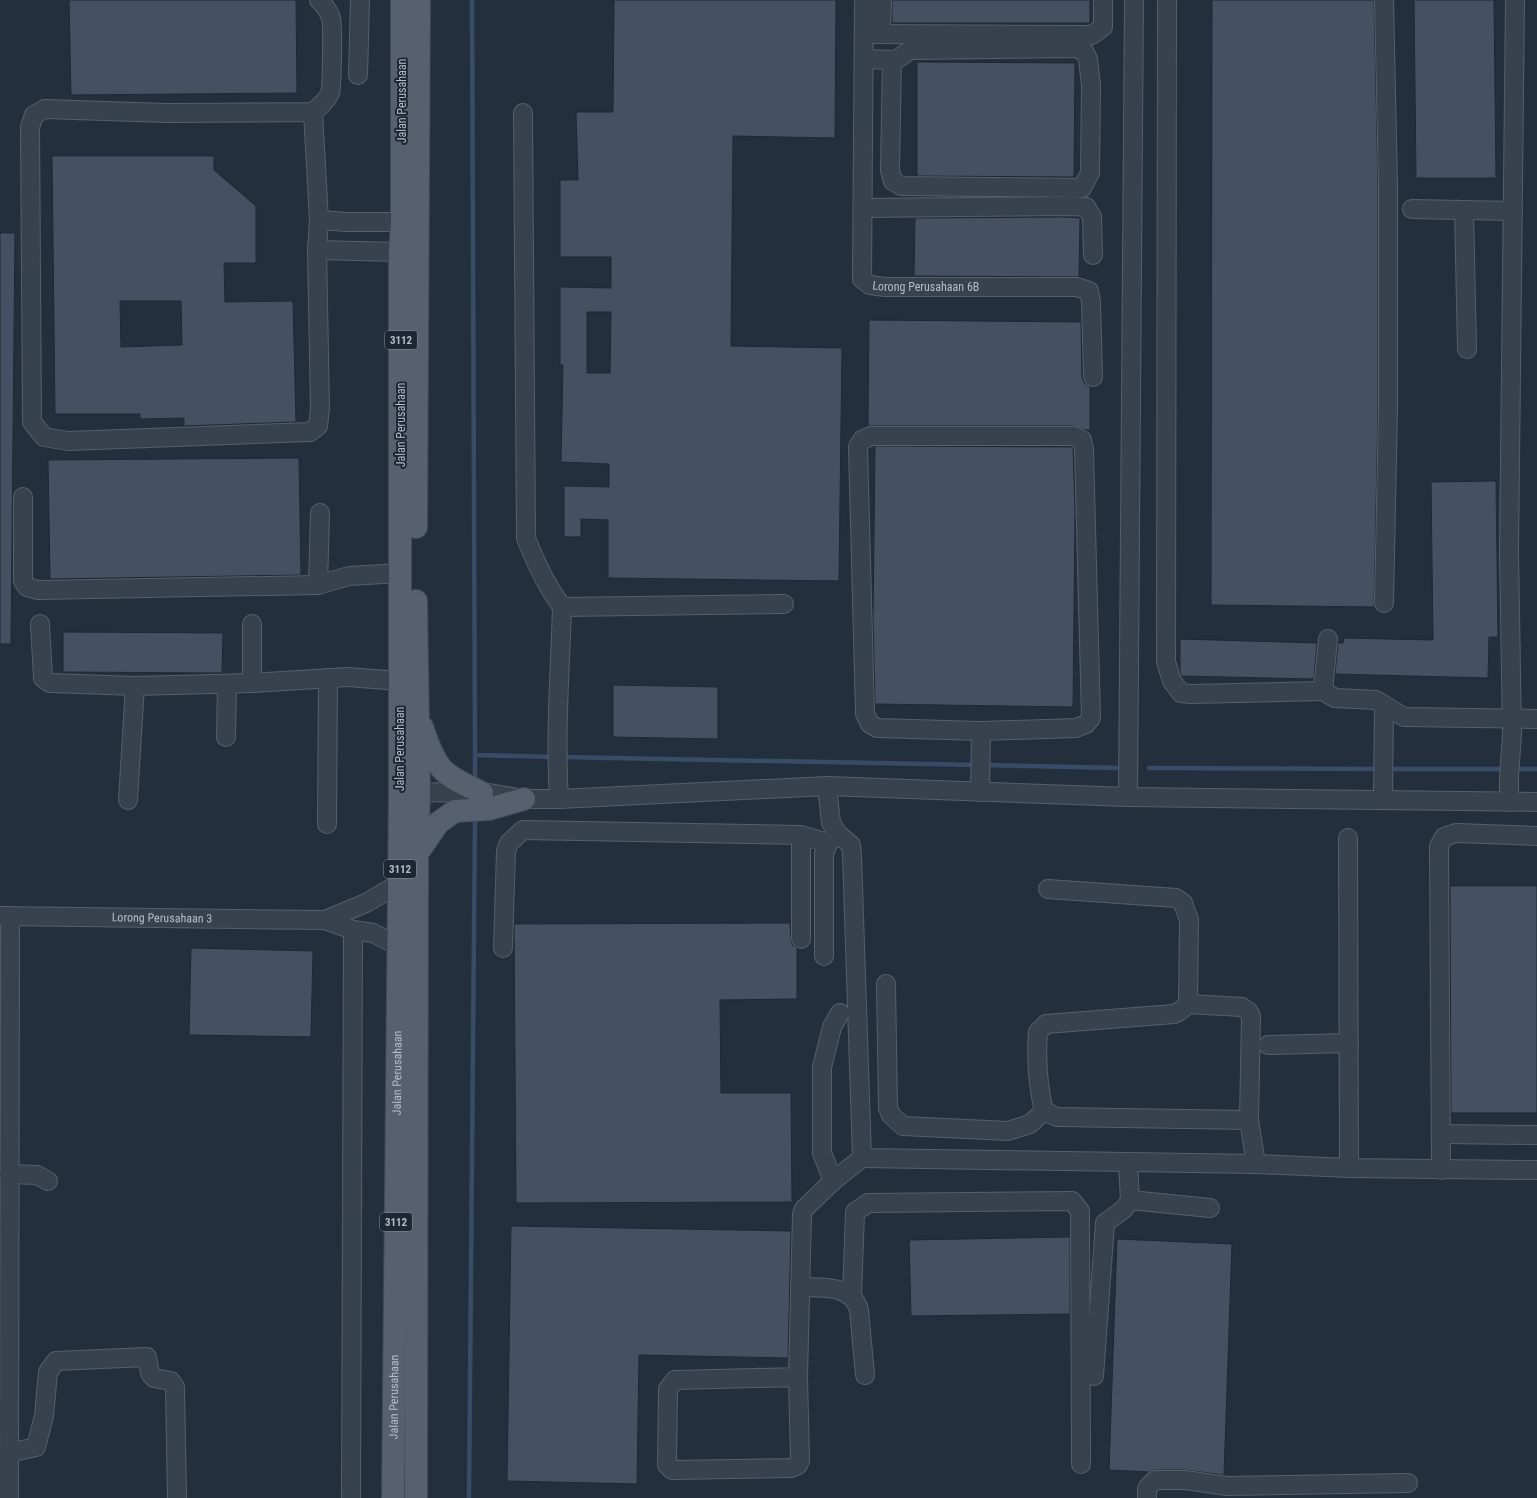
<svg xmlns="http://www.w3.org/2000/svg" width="1537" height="1498" font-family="'Roboto Condensed',sans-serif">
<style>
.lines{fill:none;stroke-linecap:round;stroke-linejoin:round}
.stream{stroke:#394c67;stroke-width:4.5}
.building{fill:#455162;stroke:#1f2835;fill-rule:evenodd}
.minor-casing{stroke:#565f6c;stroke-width:20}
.major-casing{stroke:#414a57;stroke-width:24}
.minor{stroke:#38414e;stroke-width:18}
.major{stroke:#56606e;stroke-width:22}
.labels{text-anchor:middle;stroke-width:4;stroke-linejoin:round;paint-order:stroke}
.shield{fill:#1d2633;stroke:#878f9c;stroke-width:1}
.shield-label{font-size:11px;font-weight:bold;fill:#b4bcc9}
.street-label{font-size:12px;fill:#b4bcc9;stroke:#1d2633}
</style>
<rect width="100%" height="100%" fill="#242f3e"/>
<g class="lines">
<g class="stream">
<path d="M472,0L475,755L555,757"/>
<path d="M562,757L977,765"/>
<path d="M984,765L1120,768"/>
<path d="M1149,768L1379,769"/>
<path d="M1387,769H1505"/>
<path d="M1513,769H1537"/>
<path d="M475,782V755"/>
<path d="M469,1498L475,816"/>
</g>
</g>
<g class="building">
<path d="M69,0H296L297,93L71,95Z"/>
<path d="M614,0H836L835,138L733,136L731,346L842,348L839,581L608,578V520L581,519V537H564V486L609,487V464L561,462L563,365H560V287L611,288V257H560V180H578L576,112H613ZM587,312H611L610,373H587Z"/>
<rect x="892" y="0" width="198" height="23"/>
<path d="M1212,0H1374L1378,185V408L1374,607L1211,605Z"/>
<path d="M1414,0H1494L1496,178H1416Z"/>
<path d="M917,62L1075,63L1074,177L917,176Z"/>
<path d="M52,156H214V170L256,206V263H224L225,302L293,301L296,422L184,426V418L140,419V414H55ZM120,301H181L182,345L121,347Z"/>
<path d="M1063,217L1080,218L1079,277L914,276L915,218Z"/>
<path d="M0,233H15L11,644H0Z"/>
<path d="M869,320L1081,322L1082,377L1084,383L1090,387V430H1085L1074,426H868Z"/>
<path d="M875,446L1073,447L1075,512L1073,707L875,704L873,621Z"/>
<path d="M299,458L301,575L50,579L48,460Z"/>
<path d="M1496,481L1498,637H1489L1488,678L1335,674L1338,643H1343L1344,638L1433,640L1431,482Z"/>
<path d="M63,632L223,633L222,673L63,672Z"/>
<path d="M1180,639L1317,643L1314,679L1181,676L1180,671Z"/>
<path d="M613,685L718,687V739L613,737Z"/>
<path d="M1450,886H1537V1113H1451Z"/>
<path d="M790,923L791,939L792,945L797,948V999L720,1000L721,1093H791L792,1202L516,1203L514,924Z"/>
<path d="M191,948L313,951L311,1037L189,1035Z"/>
<path d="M511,1226L791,1231L788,1358L639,1355L637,1484L507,1481Z"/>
<path d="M1070,1237V1314L911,1316L909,1240Z"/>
<path d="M1117,1239L1232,1244L1224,1475L1185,1470H1155L1149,1472L1109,1470Z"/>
</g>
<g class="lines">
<defs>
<g id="minor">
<path id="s1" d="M864,0L862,279L870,285L885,287H1077L1089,291L1091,302L1093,377"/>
<path d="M1167,0L1166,662L1172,681L1181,693L1191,694L1323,691"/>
<path d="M1384,0L1388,185V408L1384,603"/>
<path d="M864,34L1092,35L1103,27V0"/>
<path d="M881,34L882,0"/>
<path d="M864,59L892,60L899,58L910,50L1075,48L1084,51L1088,59L1091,85L1090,173L1082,188L901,186L893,181L890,170L892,60"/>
<path d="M358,75L360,0"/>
<path d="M313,112L319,220L317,250L320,408L318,426L310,432L68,441L44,437L32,422L30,127L34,115L45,109L166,113L313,112C319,107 327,101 330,93C332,88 333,24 331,18C329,12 324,5 319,0"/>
<path d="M523,113L526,538C536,564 546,585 562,607"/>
<path d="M863,208L1073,206L1086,207L1092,217L1093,255"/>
<path d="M1412,209L1513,211"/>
<path d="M1464,210L1467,349"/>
<path d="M319,220L347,222H402"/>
<path d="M317,250L400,252"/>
<path d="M871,436H1074L1082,440L1084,449L1091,718L1086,724L1076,728L981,731L877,728L870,724L865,714L858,447L862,440Z"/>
<path d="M23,497V581L27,587L38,590L318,585L349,576L401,573"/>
<path d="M318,585L320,513"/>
<path d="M40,624L43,678L50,683L135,686L252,683L347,677L400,681"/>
<path d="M252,624V683"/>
<path d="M1328,639L1323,691L1335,698L1376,700L1384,705L1383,800"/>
<path d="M1384,705L1404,717L1537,719"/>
<path d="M226,737L227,684"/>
<path d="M827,786L831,823L838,834L851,845L852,855L862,1158L1256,1164L1349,1168L1537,1170"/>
<path d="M405,792L489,793L524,799H559L827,786L1128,797L1537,802"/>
<path d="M980,792L981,731"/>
<path d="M1128,797L1134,0"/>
<path d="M559,799C555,735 560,671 562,607L784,604"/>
<path d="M128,800L135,686"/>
<path d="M1509,802V776L1512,734L1509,552L1515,0"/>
<path d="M327,824L328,678"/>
<path d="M801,835V939"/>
<path d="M1348,838L1349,1168"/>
<path d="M1048,889L1176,898L1183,903L1189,920L1188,1004"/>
<path id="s2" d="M0,916L325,920L353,930L373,933L398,946"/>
<path d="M325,920L366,903L400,883"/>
<path d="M503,948L506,851L509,843L523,830L801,835L828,843"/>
<path d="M824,956V854L828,843L838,835"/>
<path d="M886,984L888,1108L891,1115L903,1126L1008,1131L1030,1124L1044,1111"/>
<path d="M1268,1045L1349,1043"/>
<path d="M1249,1120L1057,1117L1044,1111C1038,1086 1036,1058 1038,1032L1046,1024L1174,1014L1180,1011L1188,1004L1242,1007L1248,1011L1251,1016L1249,1120L1256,1164"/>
<path d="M1441,1134L1537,1135"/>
<path d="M1441,1170L1439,846L1444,837L1456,833L1537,836"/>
<path d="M9,1174L37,1175L48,1181"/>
<path d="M833,1181L822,1153V1067L832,1027L840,1013"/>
<path d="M1130,1200L1210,1208"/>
<path d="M800,1287C822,1288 852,1284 859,1310L865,1375"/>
<path d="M852,1296L855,1212L868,1203L1072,1201L1080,1211L1081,1464"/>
<path d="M1094,1376L1105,1223L1124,1209L1130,1200L1128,1163"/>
<path d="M798,1377L675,1380L668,1389L667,1465L672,1470L791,1468L798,1465L800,1460L798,1377L802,1214L804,1209L833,1181L862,1158"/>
<path d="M9,1453L36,1447L44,1416L48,1372L56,1361L147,1357L150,1373L154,1378L171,1381L175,1387L177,1498"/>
<path d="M9,1498L10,916"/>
<path d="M351,1498L353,930"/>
<path d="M1147,1498V1488L1155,1480H1185L1227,1486L1408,1483"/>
</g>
<g id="major">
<path d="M416,527L419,0"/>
<path d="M416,601L419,792L417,854L416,1498"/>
<path d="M422,727C426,739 434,760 442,769C452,780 469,786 482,793"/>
<path d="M417,854L438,823L455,811L489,809L524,799"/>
<path id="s3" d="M393,1498L400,792V252L402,222V0"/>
</g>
</defs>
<use href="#minor" class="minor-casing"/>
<use href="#major" class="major-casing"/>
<use href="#minor" class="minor"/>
<use href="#major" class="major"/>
</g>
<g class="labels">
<g class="shield">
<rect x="385" y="331" width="32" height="18" rx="3"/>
<rect x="384" y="860" width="32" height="18" rx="3"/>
<rect x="380" y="1213" width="32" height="18" rx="3"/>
</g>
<g class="shield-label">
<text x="401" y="344">3112</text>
<text x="400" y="873">3112</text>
<text x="396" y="1226">3112</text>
</g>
<g class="street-label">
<text transform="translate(402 101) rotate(-90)" y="4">Jalan Perusahaan</text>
<text dy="4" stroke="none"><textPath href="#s1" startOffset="345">Lorong Perusahaan 6B</textPath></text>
<text transform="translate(401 425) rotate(-90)" y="4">Jalan Perusahaan</text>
<text transform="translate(400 749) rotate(-90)" y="4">Jalan Perusahaan</text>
<text dy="4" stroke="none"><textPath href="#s2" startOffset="162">Lorong Perusahaan 3</textPath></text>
<text dy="4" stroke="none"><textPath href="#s3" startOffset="425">Jalan Perusahaan</textPath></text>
<text dy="4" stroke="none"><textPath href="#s3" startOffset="101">Jalan Perusahaan</textPath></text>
</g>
</g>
</svg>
